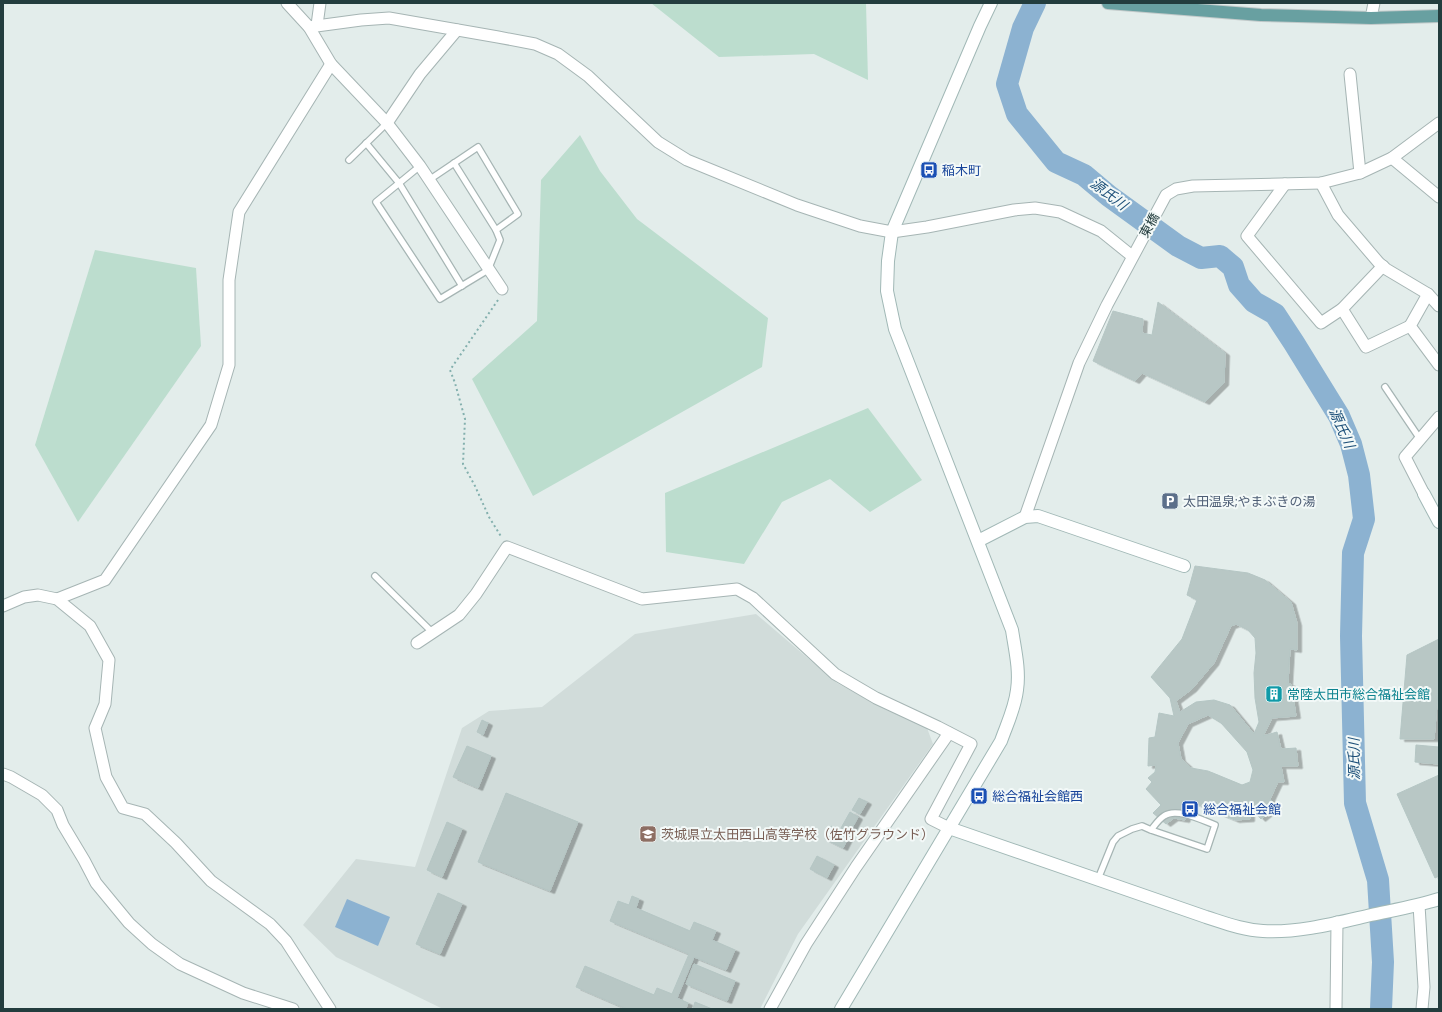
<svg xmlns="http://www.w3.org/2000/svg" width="1442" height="1012" font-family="'Sofia Sans Condensed','Noto Sans JP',sans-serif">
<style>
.built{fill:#d1dcda}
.green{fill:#bcddce}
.water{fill:#8cb2d1}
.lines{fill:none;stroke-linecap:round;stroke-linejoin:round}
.river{stroke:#8cb2d1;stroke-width:22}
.building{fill:#b8c7c5;stroke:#b5c6c4;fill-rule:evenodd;filter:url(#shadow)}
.lane-casing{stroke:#a6b5b4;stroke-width:8}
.street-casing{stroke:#a6b5b4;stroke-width:13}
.secondary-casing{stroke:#a1b8b6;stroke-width:14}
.primary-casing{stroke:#c1c9c9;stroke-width:14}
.path{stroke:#84b0ae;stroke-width:2;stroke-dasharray:2 3;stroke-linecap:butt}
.lane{stroke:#fff;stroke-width:5.5}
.street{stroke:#fff;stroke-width:11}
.secondary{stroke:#fff;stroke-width:12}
.primary{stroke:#68a0a1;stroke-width:12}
.labels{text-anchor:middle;stroke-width:4;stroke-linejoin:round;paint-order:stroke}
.transit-label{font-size:13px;fill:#164399;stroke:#f3f9f8;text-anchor:start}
.street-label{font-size:13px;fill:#233d3e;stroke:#f3f9f8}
.service-label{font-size:13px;fill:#4e5e75;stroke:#f3f9f8;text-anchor:start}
.culture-label{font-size:13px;fill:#0d838f;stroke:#f3f9f8;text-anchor:start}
.education-label{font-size:13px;fill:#785e54;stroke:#f3f9f8;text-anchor:start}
.water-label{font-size:14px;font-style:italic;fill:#1d5079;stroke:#f3f9f8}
</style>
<defs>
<filter id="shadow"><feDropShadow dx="4.5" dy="2.5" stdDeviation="0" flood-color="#0004"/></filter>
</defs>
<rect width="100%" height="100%" fill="#e3edeb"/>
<path class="built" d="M756,614L837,683L885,709L927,728L933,744L798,934L760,1009H443L336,957L303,925L356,859L415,867L462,728L489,711L542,707L635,634Z"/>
<g class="green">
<path d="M651,3H866L868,80L814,54L719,57Z"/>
<path d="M580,135L600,171L637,219L768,318L762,367L533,496L472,379L537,321L541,180Z"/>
<path d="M95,250L196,268L201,346L78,522L35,445Z"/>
<path d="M868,408L922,480L870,512L830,479L782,502L744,564L666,552L665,493Z"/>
</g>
<path class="water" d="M347,899L390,917L378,946L335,927Z"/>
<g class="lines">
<path class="river" d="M1035,3L1023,28L1007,84L1017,114L1056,162L1084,175L1109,196L1178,246L1201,258L1220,256L1233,267L1239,285L1254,302L1275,314L1294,343L1339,416L1351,444L1359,475L1364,519L1353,553L1351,636L1355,803L1378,880L1383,962L1381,1009"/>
</g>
<g class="building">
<path d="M1158,302L1225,353L1224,383L1205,402L1142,373L1135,381L1093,361L1113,311L1143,319L1142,333L1152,335Z"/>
<path d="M1195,566L1248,573L1265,580L1291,602L1297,623V650L1290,649L1288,683L1291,684L1296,716L1272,718L1263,736L1277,732L1281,749L1296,748L1298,766H1281L1284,782H1278L1270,799L1277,806L1261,819L1250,808V819L1235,820L1192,802L1185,820L1174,818L1166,824L1153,813L1161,805L1146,789L1152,782L1148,778L1155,772L1156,765L1148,766L1149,738L1155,737L1159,713L1174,716L1170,698L1151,677L1182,639L1197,600L1187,595ZM1236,624L1248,630L1255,638L1256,653L1254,673L1255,698L1259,722L1254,734L1230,705L1214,700L1196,702L1180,712L1176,701L1192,689L1214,663L1231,626ZM1208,715L1221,723L1247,752L1253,770L1250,782L1242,785L1208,771L1191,768L1181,759L1178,743L1188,724Z"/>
<path d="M1439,639V692L1438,693L1434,739H1400L1407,655Z"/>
<path d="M482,720L488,723L483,735L477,732Z"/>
<path d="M1416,745L1439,747V764L1415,762Z"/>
<path d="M467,746L491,756L478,788L453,777Z"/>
<path d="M1439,775V876L1435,878L1397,794Z"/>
<path d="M506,793L578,822L550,891L478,862Z"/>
<path d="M859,798L867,802L860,814L852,810Z"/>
<path d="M850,812L858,817L850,832L841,828Z"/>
<path d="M447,822L462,829L442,877L427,870Z"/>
<path d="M831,826L849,836L843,848L825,839Z"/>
<path d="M817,856L834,865L827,878L810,869Z"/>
<path d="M438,893L462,904L440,954L416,944Z"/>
<path d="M632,896L639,899L636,908L690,931L694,922L716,931L712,940L735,950L726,970L694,957L677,998L688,1003L686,1009H627L576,987L585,966L654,995L657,988L672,994L689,954L610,921L618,901L629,905Z"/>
<path d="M694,964L735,981L727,1001L686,984Z"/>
<path d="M695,1002L712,1009H696L693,1008Z"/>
</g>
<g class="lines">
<defs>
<g id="lane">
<path d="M366,143L399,183L462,286"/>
<path d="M349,160L387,123"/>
<path d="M454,163L496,230"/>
<path d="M420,166L376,202L440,299L488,270L500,240L496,230L518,214L478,147L429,180"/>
<path d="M1385,387L1420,439"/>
<path d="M375,576L433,633"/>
<path d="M1098,879L1113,842L1118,836L1132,829L1142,826L1151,830L1207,849L1215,825C1202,820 1176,807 1164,816C1159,819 1155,825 1151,830"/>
</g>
<g id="street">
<path d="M287,3L309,27L331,64L387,123L420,166L502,289"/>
<path d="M1371,18L1374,3"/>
<path d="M317,25L320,3"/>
<path d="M309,27L361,20L389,18L498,37L535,44L558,54L588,76L658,142L687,160L797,205L860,226L892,232L927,227L1014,210L1035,208L1060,212L1101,231L1132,256"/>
<path d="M1350,74L1360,173"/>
<path d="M387,123L420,74L457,30"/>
<path d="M1392,158L1439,197"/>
<path d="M1321,183L1338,215L1379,263L1386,269L1428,294L1439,306"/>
<path d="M1285,184L1247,236L1321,323L1342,309"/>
<path d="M1383,266L1342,309L1366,347L1410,326"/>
<path d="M1428,294L1410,326L1439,365"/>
<path d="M1424,494L1405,457L1439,417"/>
<path d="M1025,517L1079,363L1107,305L1166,195L1176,189L1193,186L1321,183L1360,173L1392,158L1439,123"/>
<path d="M57,599L105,580L211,425L229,365V280L239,212L331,64"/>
<path d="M3,606L24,597L38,595L57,599L90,626L109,660L105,704L95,728L106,777L123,808L145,814L176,843L211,881L270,924L286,941L330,1009"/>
<path d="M417,643L459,615L476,594L507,547L642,599L737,589L753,598L835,674L876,698L938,727L971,744L931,819L949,828"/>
<path d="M3,774L11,777L42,795L57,810L63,825L84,860L96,883L129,923L152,944L180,964L243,993L293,1009"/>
<path d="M1419,905L1424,987L1422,1009"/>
<path d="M770,1009L806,944L856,867L949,733"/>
<path d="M1336,1009L1337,922"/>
</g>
<g id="secondary">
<path d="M1424,494L1439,522"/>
<path d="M978,541L1025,517L1038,516L1184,566"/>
<path d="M949,828L1206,917C1225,923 1243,930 1263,931C1299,933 1336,923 1371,915C1394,910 1417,906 1439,899"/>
<path d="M841,1009L1001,741C1007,724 1015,708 1017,690C1020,670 1015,650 1012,630L895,329L887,291L888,261L892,232L980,26L991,3"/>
</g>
<path id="primary" d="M1108,3L1261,15L1371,18L1439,16"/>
</defs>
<use href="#lane" class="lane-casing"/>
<use href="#street" class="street-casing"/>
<use href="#secondary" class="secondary-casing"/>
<use href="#primary" class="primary-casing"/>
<path class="path" d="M498,300L450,370L455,383L465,419L463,464L475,486L489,517L502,538"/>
<use href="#lane" class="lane"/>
<use href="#street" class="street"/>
<use href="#secondary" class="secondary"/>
<use href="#primary" class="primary"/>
</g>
<defs>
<symbol id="bus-square" viewBox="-11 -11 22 22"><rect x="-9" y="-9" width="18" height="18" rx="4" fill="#1a4fb4" stroke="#f3f9f8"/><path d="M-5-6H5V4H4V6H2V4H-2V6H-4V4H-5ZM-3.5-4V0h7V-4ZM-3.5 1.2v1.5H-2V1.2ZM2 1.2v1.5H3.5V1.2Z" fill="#fff"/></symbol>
<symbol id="parking-square" viewBox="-11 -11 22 22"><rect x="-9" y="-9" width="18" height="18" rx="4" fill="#5c6f8a" stroke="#f3f9f8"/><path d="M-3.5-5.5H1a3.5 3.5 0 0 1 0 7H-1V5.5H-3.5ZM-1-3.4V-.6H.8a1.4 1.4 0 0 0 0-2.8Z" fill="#fff"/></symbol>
<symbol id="building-square" viewBox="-11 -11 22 22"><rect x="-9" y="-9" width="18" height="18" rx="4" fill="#0f9aa8" stroke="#f3f9f8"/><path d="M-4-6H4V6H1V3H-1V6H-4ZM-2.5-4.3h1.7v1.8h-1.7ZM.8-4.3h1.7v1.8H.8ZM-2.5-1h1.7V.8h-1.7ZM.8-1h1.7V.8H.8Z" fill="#fff"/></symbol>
<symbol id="school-square" viewBox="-11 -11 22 22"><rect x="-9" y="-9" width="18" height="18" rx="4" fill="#8d6e63" stroke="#f3f9f8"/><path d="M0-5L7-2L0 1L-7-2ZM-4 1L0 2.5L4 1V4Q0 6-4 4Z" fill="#fff"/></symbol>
</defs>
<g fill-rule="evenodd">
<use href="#bus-square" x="919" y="160" width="20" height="20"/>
<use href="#parking-square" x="1160" y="491" width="20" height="20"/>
<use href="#building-square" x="1264" y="684" width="20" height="20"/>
<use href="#bus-square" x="969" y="786" width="20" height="20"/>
<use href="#bus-square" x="1180" y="799" width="20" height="20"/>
<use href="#school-square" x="638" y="824" width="20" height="20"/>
</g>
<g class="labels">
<g class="transit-label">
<text x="942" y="175">稲木町</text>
<text x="992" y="801">総合福祉会館西</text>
<text x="1203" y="814">総合福祉会館</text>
</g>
<g class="street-label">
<text transform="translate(1149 225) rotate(-61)" y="5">東橋</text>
</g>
<g class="service-label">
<text x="1183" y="506">太田温泉;やまぶきの湯</text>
</g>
<g class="culture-label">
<text x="1287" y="699">常陸太田市総合福祉会館</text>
</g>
<g class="education-label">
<text x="661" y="839">茨城県立太田西山高等学校（佐竹グラウンド）</text>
</g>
<g class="water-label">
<text transform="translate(1109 194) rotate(37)" y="5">源氏川</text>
<text transform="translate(1342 428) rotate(66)" y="5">源氏川</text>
<text transform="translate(1354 759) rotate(-91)" y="5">源氏川</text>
</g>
</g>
<rect width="1442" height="1012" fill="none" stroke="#233d3e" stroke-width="8"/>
</svg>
